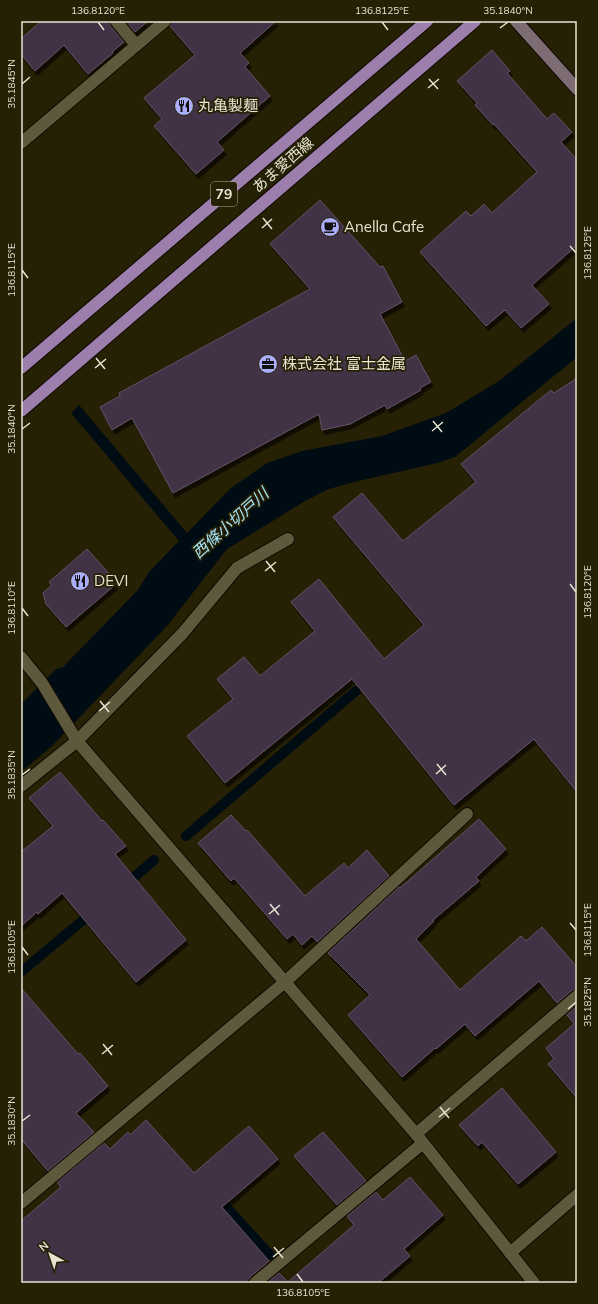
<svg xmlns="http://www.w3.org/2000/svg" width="598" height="1304" font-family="Mulish,'Noto Sans JP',sans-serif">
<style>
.water{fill:#000c14}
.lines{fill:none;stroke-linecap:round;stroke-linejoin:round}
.stream{stroke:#000c14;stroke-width:10}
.building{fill:#423045;stroke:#645167;filter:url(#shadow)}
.lane-casing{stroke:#0f0a00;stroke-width:14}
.street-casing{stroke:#0f0a00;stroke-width:14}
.secondary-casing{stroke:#0f0a00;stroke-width:14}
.primary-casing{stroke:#0f0a00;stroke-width:14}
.lane{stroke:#5e583c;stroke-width:12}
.street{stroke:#5e583c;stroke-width:12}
.secondary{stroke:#7e6c75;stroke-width:12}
.primary{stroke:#9d7fad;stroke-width:12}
.ticks{fill:none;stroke:#e6e3d3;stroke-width:1.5}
.labels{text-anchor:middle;stroke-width:3.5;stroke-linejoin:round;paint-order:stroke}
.shield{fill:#262005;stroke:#aca895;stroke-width:1}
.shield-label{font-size:14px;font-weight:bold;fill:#e6e3d3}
.poi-label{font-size:15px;fill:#e6e3d3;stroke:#262005;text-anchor:start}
.street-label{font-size:15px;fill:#e6e3d3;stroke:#262005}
.water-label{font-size:16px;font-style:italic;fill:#a3e3fa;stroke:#262005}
.neatline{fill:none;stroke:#e6e3d3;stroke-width:1.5}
.ticks-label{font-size:10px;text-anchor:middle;fill:#e6e3d3}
</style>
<defs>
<filter id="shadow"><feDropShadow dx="2.5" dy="4.5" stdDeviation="0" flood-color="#0009"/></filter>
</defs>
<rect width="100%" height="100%" fill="#262005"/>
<path class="water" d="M577,318V357L455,457L437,463L354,482L329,489L305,501L227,549L167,626L52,746L21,772V705L23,702L56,669L63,667L138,590L149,572L179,541L71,413L79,405L187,533L231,488L267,463L302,451L382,436L446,413L499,381Z"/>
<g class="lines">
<g class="stream">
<path d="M186,836L356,691"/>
<path d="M125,885L154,860"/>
<path d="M21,972L94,911"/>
<path d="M216,1196L270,1255"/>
</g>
</g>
<g class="building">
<path d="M41,21H109L110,26L124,42L112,52L113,53L88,74L64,45L35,71L21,54V39Z"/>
<path d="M126,21H148L135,32Z"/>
<path d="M172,21H276L240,53L249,63L245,67L270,96L217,142L224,150L196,174L154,126L162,119L144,98L195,55L170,26Z"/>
<path d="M492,50L510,71L507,73L547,119L554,113L572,132L561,142L577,160V245L532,285L549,304L521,328L505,310L486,326L420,252L466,211L471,216L484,204L492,213L537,172L494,124L493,125L475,105L477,103L457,81Z"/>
<path d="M320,200L380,267L383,266L402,302L380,314L405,361L416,355L431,382L420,388L421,390L387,409L385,405L350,424L322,430L319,414L173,493L132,418L112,430L100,407L120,396L119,393L310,289L270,244Z"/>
<path d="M577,378V792L534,739L454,805L352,679L225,783L187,736L233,699L217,679L244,657L260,676L315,631L291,602L319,579L384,659L424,625L333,517L362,493L403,541L476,482L461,464L551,390L554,393Z"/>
<path d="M87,549L112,577L110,579L115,585L66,627L46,604L43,593L52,585L49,582Z"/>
<path d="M60,772L102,821L103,820L126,846L115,854L186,940L136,982L62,893L38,914L37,912L21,926V852L53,826L29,798Z"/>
<path d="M231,815L246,831L247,830L305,896L344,863L348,868L367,850L389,876L317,942L312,936L302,945L293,934L287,939L234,878L231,881L198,843Z"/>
<path d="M479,819L506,849L476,877L479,881L433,920L434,921L416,939L460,990L521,936L526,941L542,927L577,967V989L572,990L557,1003L539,981L475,1036L465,1024L436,1049L435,1048L402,1077L348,1015L370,995L328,953L399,887L400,888Z"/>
<path d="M21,988L78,1054L80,1053L108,1086L76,1113L94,1132L48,1171L21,1139Z"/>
<path d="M577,1006V1098L548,1064L554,1059L546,1048L574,1024L567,1015Z"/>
<path d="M502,1088L556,1152L518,1184L482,1142L478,1146L459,1125Z"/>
<path d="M146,1120L194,1173L249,1126L278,1159L222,1207L269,1261L250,1277L248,1283H21V1221L61,1187L57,1182L104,1143L110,1149L128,1132L130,1135Z"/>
<path d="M323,1132L366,1181L337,1205L294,1156Z"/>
<path d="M410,1177L443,1215L404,1249L410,1256L378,1283H267L279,1273L288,1282L354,1225L347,1216L376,1192L383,1200Z"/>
</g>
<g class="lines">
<defs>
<g id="lane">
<path d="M116,21L136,45"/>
<path d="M285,982L467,814"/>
<path d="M510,1253L577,1195"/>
</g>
<g id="street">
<path d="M21,143L165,21"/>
<path d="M21,657L42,683L77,741L416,1134L534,1283"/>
<path d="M21,786L77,741L182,634L237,568L288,539"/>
<path d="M416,1134L577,996"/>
<path d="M21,1203L285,982"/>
<path d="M255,1283L423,1143"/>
</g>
<path id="secondary" d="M516,21L577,89"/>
<g id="primary">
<path d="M21,368L427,21"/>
<path d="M21,411L475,21"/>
</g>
</defs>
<use href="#lane" class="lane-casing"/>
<use href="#street" class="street-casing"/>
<use href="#secondary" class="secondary-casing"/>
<use href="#primary" class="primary-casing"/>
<use href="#lane" class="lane"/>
<use href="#street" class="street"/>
<use href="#secondary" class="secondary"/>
<use href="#primary" class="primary"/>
</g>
<path class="ticks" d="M98,22L104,30M382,22L388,30M500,28L508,22M429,79L438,89M22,84L30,77M428,88L439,79M263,218L272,229M262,228L272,219M570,246L576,253M22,270L28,278M96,358L105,369M95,368L106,359M433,421L442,432M22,429L30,423M432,431L443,422M266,561L275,572M265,571L276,562M570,584L576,592M22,608L28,616M100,701L109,712M99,711L110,702M437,764L446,775M436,774L446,765M22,775L30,769M270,904L279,915M269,914L280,905M570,923L576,930M22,947L28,955M568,1009L576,1002M103,1044L112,1055M102,1054L113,1045M440,1107L449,1118M439,1117L450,1108M22,1121L30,1115M274,1247L283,1258M273,1257L284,1248M297,1274L303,1282"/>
<defs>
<symbol id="restaurant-disc" viewBox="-11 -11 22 22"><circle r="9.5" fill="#abaffb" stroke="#262005"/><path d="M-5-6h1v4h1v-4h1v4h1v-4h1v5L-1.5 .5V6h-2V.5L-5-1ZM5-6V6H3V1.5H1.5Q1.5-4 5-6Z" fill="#111"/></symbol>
<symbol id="cafe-disc" viewBox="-11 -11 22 22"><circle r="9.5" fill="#abaffb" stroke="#262005"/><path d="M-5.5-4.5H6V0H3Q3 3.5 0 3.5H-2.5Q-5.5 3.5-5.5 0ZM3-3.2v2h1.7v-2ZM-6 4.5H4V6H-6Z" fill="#111"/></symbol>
<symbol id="office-disc" viewBox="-11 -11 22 22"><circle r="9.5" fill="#abaffb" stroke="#262005"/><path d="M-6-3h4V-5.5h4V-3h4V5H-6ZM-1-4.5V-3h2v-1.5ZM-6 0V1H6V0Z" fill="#111"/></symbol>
</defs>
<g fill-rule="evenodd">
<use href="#restaurant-disc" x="173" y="95" width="22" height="22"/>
<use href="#cafe-disc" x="319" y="216" width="22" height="22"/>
<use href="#office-disc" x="257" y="353" width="22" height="22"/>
<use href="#restaurant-disc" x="69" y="570" width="22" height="22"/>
</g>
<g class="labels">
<rect class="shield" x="211" y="182" width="26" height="24" rx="3"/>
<g class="shield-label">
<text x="224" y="199">79</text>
</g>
<g class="poi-label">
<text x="198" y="111">丸亀製麺</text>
<text x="344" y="232">Anella Cafe</text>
<text x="282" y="369">株式会社 富士金属</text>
<text x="94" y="586">DEVI</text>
</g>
<g class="street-label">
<text transform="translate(283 165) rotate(-41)" y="5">あま愛西線</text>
</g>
<g class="water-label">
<text transform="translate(230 523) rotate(-42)" y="6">西條小切戸川</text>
</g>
</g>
<rect width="598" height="1304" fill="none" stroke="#262005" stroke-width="44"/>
<g transform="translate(50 1254) rotate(320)" stroke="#262005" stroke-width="3" paint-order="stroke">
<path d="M0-3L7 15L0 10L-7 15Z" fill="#e6e3d3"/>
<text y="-6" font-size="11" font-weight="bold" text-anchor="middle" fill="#e6e3d3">N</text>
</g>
<rect x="22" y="22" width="554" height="1260" class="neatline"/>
<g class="ticks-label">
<text x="98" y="14">136.8120°E</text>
<text x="382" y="14">136.8125°E</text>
<text x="508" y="14">35.1840°N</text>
<text transform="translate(11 84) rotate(-90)" y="4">35.1845°N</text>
<text transform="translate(587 253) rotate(-90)" y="4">136.8125°E</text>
<text transform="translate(11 270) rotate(-90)" y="4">136.8115°E</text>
<text transform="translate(11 429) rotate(-90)" y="4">35.1840°N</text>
<text transform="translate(587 592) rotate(-90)" y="4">136.8120°E</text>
<text transform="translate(11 608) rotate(-90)" y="4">136.8110°E</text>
<text transform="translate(11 775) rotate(-90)" y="4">35.1835°N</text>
<text transform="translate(587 930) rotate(-90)" y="4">136.8115°E</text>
<text transform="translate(11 947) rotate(-90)" y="4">136.8105°E</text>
<text transform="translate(587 1002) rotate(-90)" y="4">35.1825°N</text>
<text transform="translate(11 1121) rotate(-90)" y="4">35.1830°N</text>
<text x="303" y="1296">136.8105°E</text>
</g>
</svg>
